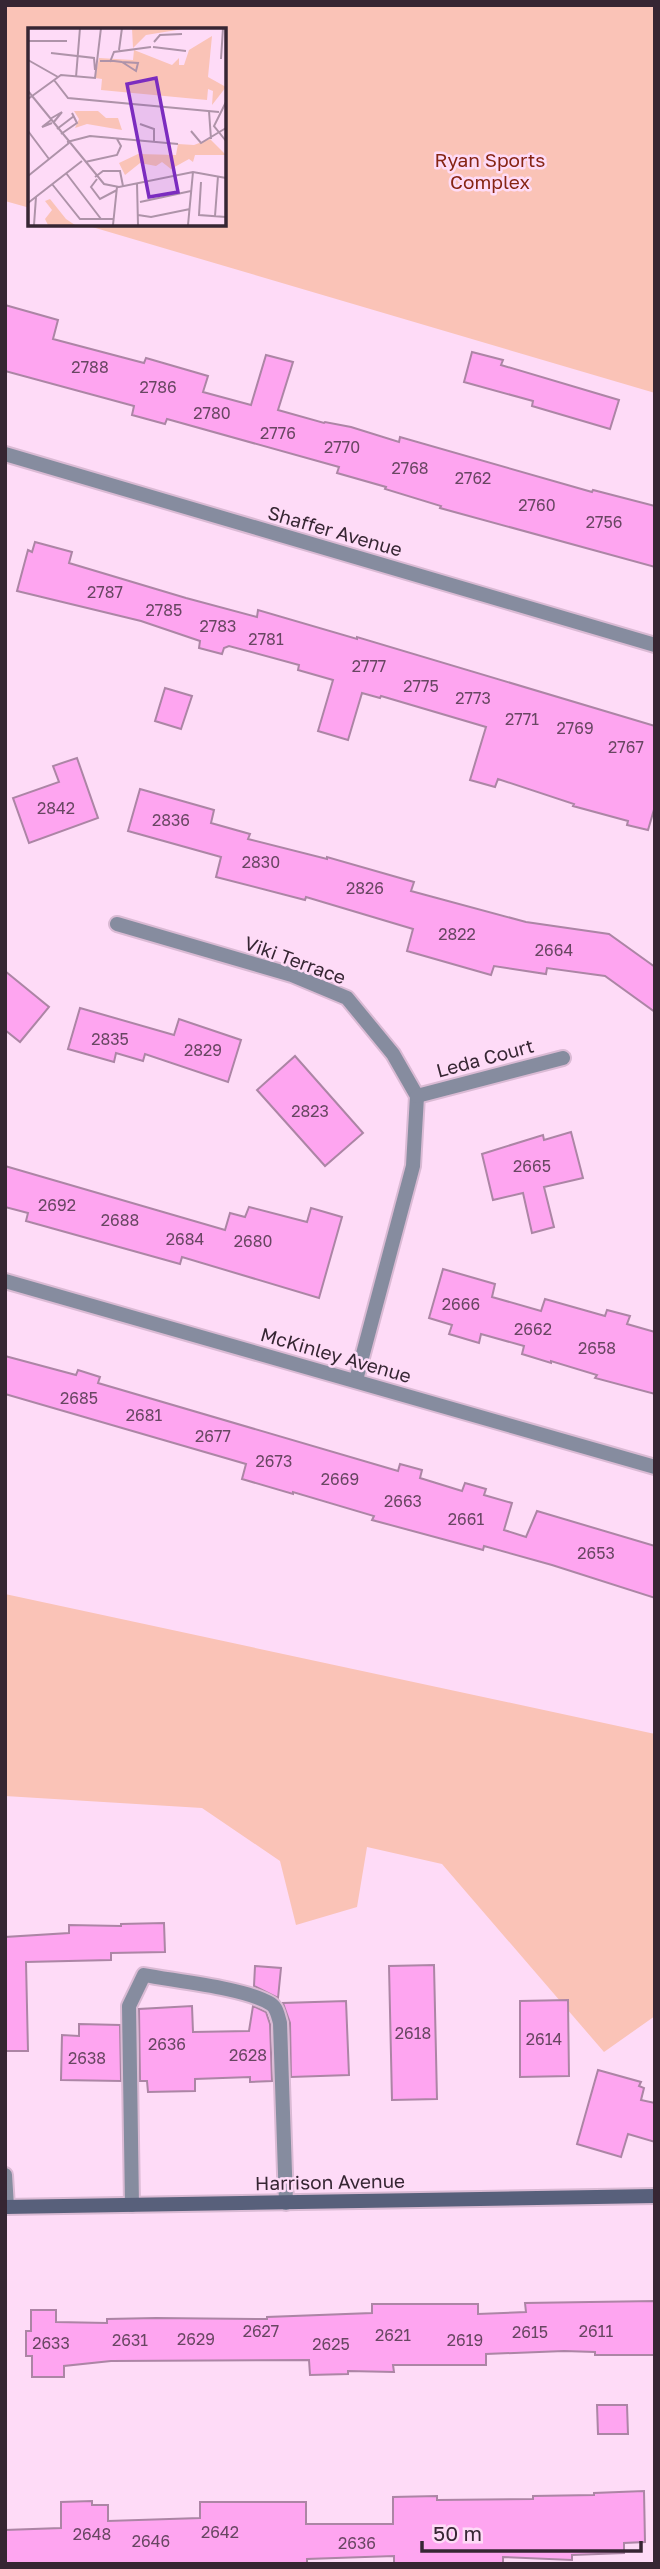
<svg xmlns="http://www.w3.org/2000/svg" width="660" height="2569" font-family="'Golos Text',sans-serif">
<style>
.green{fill:#fac3b7}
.building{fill:#fea5f0;stroke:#ac85a5;stroke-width:2}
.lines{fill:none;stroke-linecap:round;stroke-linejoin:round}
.lane-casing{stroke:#dabad4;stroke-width:18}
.street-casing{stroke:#dabad4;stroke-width:18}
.secondary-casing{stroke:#dabad4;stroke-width:18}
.lane{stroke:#868c9f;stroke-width:14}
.street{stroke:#868c9f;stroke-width:14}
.secondary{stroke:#58607b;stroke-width:14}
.labels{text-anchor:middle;stroke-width:5;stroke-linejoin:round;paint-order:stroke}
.number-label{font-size:16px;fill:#684662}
.park-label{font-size:19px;fill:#862413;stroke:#fedbf7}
.street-label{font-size:19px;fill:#362633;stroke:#fedbf7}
.inset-road{fill:none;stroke:#ae93a9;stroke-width:2}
.view{fill:#7b2cbf;fill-opacity:0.15;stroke:#7b2cbf;stroke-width:3.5}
.inset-edge{fill:none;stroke:#362633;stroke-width:3.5}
</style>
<rect width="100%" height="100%" fill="#fedbf7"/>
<g class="green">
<path d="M5,5H655V393L82,224H224V30H30V208L5,201Z"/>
<path d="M5,1594L655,1734V2016L604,2052L442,1864L367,1847L357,1907L296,1925L280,1861L202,1808L5,1796Z"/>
</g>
<g class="building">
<path d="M5,305L58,320L53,339L144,363L146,358L208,376L203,392L251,405L266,355L293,362L278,410L324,423L325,422L351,427L399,442L400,437L592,492L593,490L655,506V567L440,508L441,506L385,489L386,487L337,473L339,467L167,419L165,424L132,415L134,406L5,371Z"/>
<path d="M472,352L503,360L501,365L619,400L610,429L532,406L533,401L464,382Z"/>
<path d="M35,542L72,552L69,563L186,598L257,617L258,610L357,639V637L655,726V806L648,830L627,825L628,821L573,806L574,804L498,779L495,787L470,780L486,727L381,696L380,698L362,693L348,740L318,731L333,680L298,670L299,665L229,646L224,648L222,654L199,648L200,641L141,621L17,591L28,550L32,552Z"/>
<path d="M165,688L192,696L181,729L155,721Z"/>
<path d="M77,758L98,818L29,843L13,798L59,782L53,766Z"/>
<path d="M140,789L214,810L211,823L250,834L248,839L327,859V857L414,882L411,891L526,922L609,934L655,967V1012L605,976L547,968L546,974L494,966L491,975L407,951L413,929L306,897L305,900L216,877L221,857L128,831Z"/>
<path d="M5,971L49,1007L20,1042L5,1030Z"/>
<path d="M80,1008L174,1035L179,1019L241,1040L228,1082L145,1054L143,1061L116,1053L114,1062L68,1049Z"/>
<path d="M295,1056L363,1133L325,1166L257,1090Z"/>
<path d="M571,1132L583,1178L544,1187L554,1227L532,1233L523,1193L493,1200L482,1154L543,1135L544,1140Z"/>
<path d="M5,1166L225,1230L230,1213L245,1217L249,1207L307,1222L311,1208L342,1217L319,1298L182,1257L180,1264L26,1221L28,1213L5,1207Z"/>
<path d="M443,1269L495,1284L492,1297L541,1311L545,1299L605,1316L607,1310L630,1316L627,1324L655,1332V1394L595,1378L597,1375L551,1361V1363L522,1354L524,1346L481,1334L479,1343L449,1334L452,1325L429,1318Z"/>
<path d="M5,1356L76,1375L78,1370L100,1377L98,1383L398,1471L400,1464L422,1470L420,1478L462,1491L465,1483L486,1489L484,1495L512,1503L504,1530L526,1537L537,1511L655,1546V1598L552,1565L484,1546L483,1550L372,1520L374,1516L293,1492V1494L242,1479L246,1464L5,1394Z"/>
<path d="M164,1923L165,1952L111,1953V1960L26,1962L28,2051H5V1937L69,1933V1925L121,1926V1924Z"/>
<path d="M434,1965L437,2099L392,2100L389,1966Z"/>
<path d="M255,1966L281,1968L278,1998L254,1986Z"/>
<path d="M568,2000L569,2076L520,2077V2001Z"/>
<path d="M346,2001L349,2075L291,2077L290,2023L283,2003Z"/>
<path d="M192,2006L193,2032L249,2031L253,2006L266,2012L270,2024L272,2081L250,2082V2077L195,2079V2091L148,2092L147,2081H140L139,2009Z"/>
<path d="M79,2024L120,2025L121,2081L61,2080L62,2035L79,2036Z"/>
<path d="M598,2070L641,2082L639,2086L644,2088L641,2100L655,2103V2142L628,2134L621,2157L577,2144Z"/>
<path d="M655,2301V2355H595V2352L564,2351L486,2354V2365H393L394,2372L348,2371V2374L310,2375L309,2360L111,2361L64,2366V2377H32V2356H26V2331H31V2310H56V2322L107,2323V2319L156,2318L267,2319V2317L372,2313V2304H478V2314L526,2312L525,2303Z"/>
<path d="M597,2405H627L628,2434H598Z"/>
<path d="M644,2491L645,2542L624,2543V2553L572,2555V2560L503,2557V2564H394V2556L307,2559V2564L5,2563V2530L61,2528V2502L92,2501V2505H108V2521L200,2518V2502H306V2524H393V2497L437,2496V2500L533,2499V2496L594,2495V2493Z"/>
</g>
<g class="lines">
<defs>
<g id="lane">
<path d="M5,2175L7,2207"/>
<path d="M132,2205L129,2006L144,1975C175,1981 246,1988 271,2004C277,2008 278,2016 280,2023L286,2203"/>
</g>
<g id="street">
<path d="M5,454L655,645"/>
<path d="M117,924L292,975L347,998L393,1054L417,1096L413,1166L356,1380"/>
<path d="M417,1096L563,1058"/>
<path d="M5,1281L655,1467"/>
</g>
<path id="secondary" d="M5,2207L655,2196"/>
</defs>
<use href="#lane" class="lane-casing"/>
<use href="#street" class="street-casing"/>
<use href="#secondary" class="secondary-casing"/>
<use href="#lane" class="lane"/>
<use href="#street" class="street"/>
<use href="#secondary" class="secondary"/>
</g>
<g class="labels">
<g class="number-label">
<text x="90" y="373">2788</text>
<text x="158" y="393">2786</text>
<text x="212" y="419">2780</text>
<text x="278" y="439">2776</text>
<text x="342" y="453">2770</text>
<text x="410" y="474">2768</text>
<text x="473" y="484">2762</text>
<text x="537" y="511">2760</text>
<text x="604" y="528">2756</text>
<text x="105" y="598">2787</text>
<text x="164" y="616">2785</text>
<text x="218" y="632">2783</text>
<text x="266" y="645">2781</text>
<text x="369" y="672">2777</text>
<text x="421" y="692">2775</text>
<text x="473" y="704">2773</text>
<text x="522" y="725">2771</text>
<text x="575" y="734">2769</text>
<text x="626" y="753">2767</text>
<text x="56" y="814">2842</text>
<text x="171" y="826">2836</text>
<text x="261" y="868">2830</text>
<text x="365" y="894">2826</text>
<text x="457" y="940">2822</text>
<text x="554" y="956">2664</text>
<text x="110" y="1045">2835</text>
<text x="203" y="1056">2829</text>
<text x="310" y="1117">2823</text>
<text x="532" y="1172">2665</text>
<text x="57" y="1211">2692</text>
<text x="120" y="1226">2688</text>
<text x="185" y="1245">2684</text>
<text x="253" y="1247">2680</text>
<text x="461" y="1310">2666</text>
<text x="533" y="1335">2662</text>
<text x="597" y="1354">2658</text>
<text x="79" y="1404">2685</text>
<text x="144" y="1421">2681</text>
<text x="213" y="1442">2677</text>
<text x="274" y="1467">2673</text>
<text x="340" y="1485">2669</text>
<text x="403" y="1507">2663</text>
<text x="466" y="1525">2661</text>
<text x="596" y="1559">2653</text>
<text x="413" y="2039">2618</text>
<text x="544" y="2045">2614</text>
<text x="167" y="2050">2636</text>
<text x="248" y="2061">2628</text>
<text x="87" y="2064">2638</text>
<text x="261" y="2337">2627</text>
<text x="596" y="2337">2611</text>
<text x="530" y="2338">2615</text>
<text x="393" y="2341">2621</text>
<text x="196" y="2345">2629</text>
<text x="130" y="2346">2631</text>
<text x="465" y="2346">2619</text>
<text x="51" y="2349">2633</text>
<text x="331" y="2350">2625</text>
<text x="220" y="2538">2642</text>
<text x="92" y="2540">2648</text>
<text x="151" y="2547">2646</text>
<text x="357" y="2549">2636</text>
</g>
<g class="park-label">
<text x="490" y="167">Ryan Sports<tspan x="490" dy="22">Complex</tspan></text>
</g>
<g class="street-label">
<text transform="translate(335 531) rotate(16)" y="7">Shaffer Avenue</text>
<text transform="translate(295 960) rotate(20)" y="7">Viki Terrace</text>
<text transform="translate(485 1058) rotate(-15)" y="7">Leda Court</text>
<text transform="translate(336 1355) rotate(16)" y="7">McKinley Avenue</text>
<text transform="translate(330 2182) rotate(-1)" y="7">Harrison Avenue</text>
</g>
</g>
<g transform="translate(28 28)">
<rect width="198" height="198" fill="#fedbf7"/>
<path d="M104,0H155V1L118,7L105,20ZM184,8L180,49L198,59L184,77L185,63L180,61L179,72L73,62L74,51L67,50L71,30L105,32L106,22L144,37L151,30V37H156L161,22ZM46,83H70L78,90H90L94,102L59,96L47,100L51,91ZM182,111L198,127H167L165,134L161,131L143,141L134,134L128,138L112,135L97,147L91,135L110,126L148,127L150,116L166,117ZM22,171L38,191L47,197H20L17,191L24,182L17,173Z" fill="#fac3b7"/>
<path class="inset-road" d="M0,13H39M126,14L132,7L154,6M125,19L158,23M91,22L94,0M23,25L66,30L67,42M193,31L195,0M0,32L30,49M72,33H86L94,34L110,35L108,43L94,34M82,34L86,24L123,19M48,49L52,0M26,52L40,70L191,84M0,63L76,156L91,159L165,144L198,150M0,71L33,47L67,50L73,0M198,74L186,98L198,113M181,83L183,111M22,91L34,84L25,95M23,92L14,99L24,95M112,96L126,101V114M29,101L46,88M0,103L21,131M163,103L173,115L198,100M33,106L49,95L44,85M39,114L62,108L150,116M57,134L89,127L93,118L89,111M38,145L73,191M0,148L41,115M67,149L75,143H92L95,158M69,151L63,159L72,171L89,162M173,154L171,187L198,189M109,155L110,197M24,156L52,191H86M112,174L163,163M0,175L54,133M110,187L123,189L162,181M187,188L190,148M6,197L8,169M85,197L89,159M160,197L165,144"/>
<path class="view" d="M128,50L150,164L121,169L99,56Z"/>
<rect width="198" height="198" class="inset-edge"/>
</g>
<rect width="660" height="2569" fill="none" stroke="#362633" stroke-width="14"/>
<path d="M422 2541v10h219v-10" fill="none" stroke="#362633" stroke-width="3.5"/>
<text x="433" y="2541" font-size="21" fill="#362633" stroke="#fedbf7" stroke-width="5" paint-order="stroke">50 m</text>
</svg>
